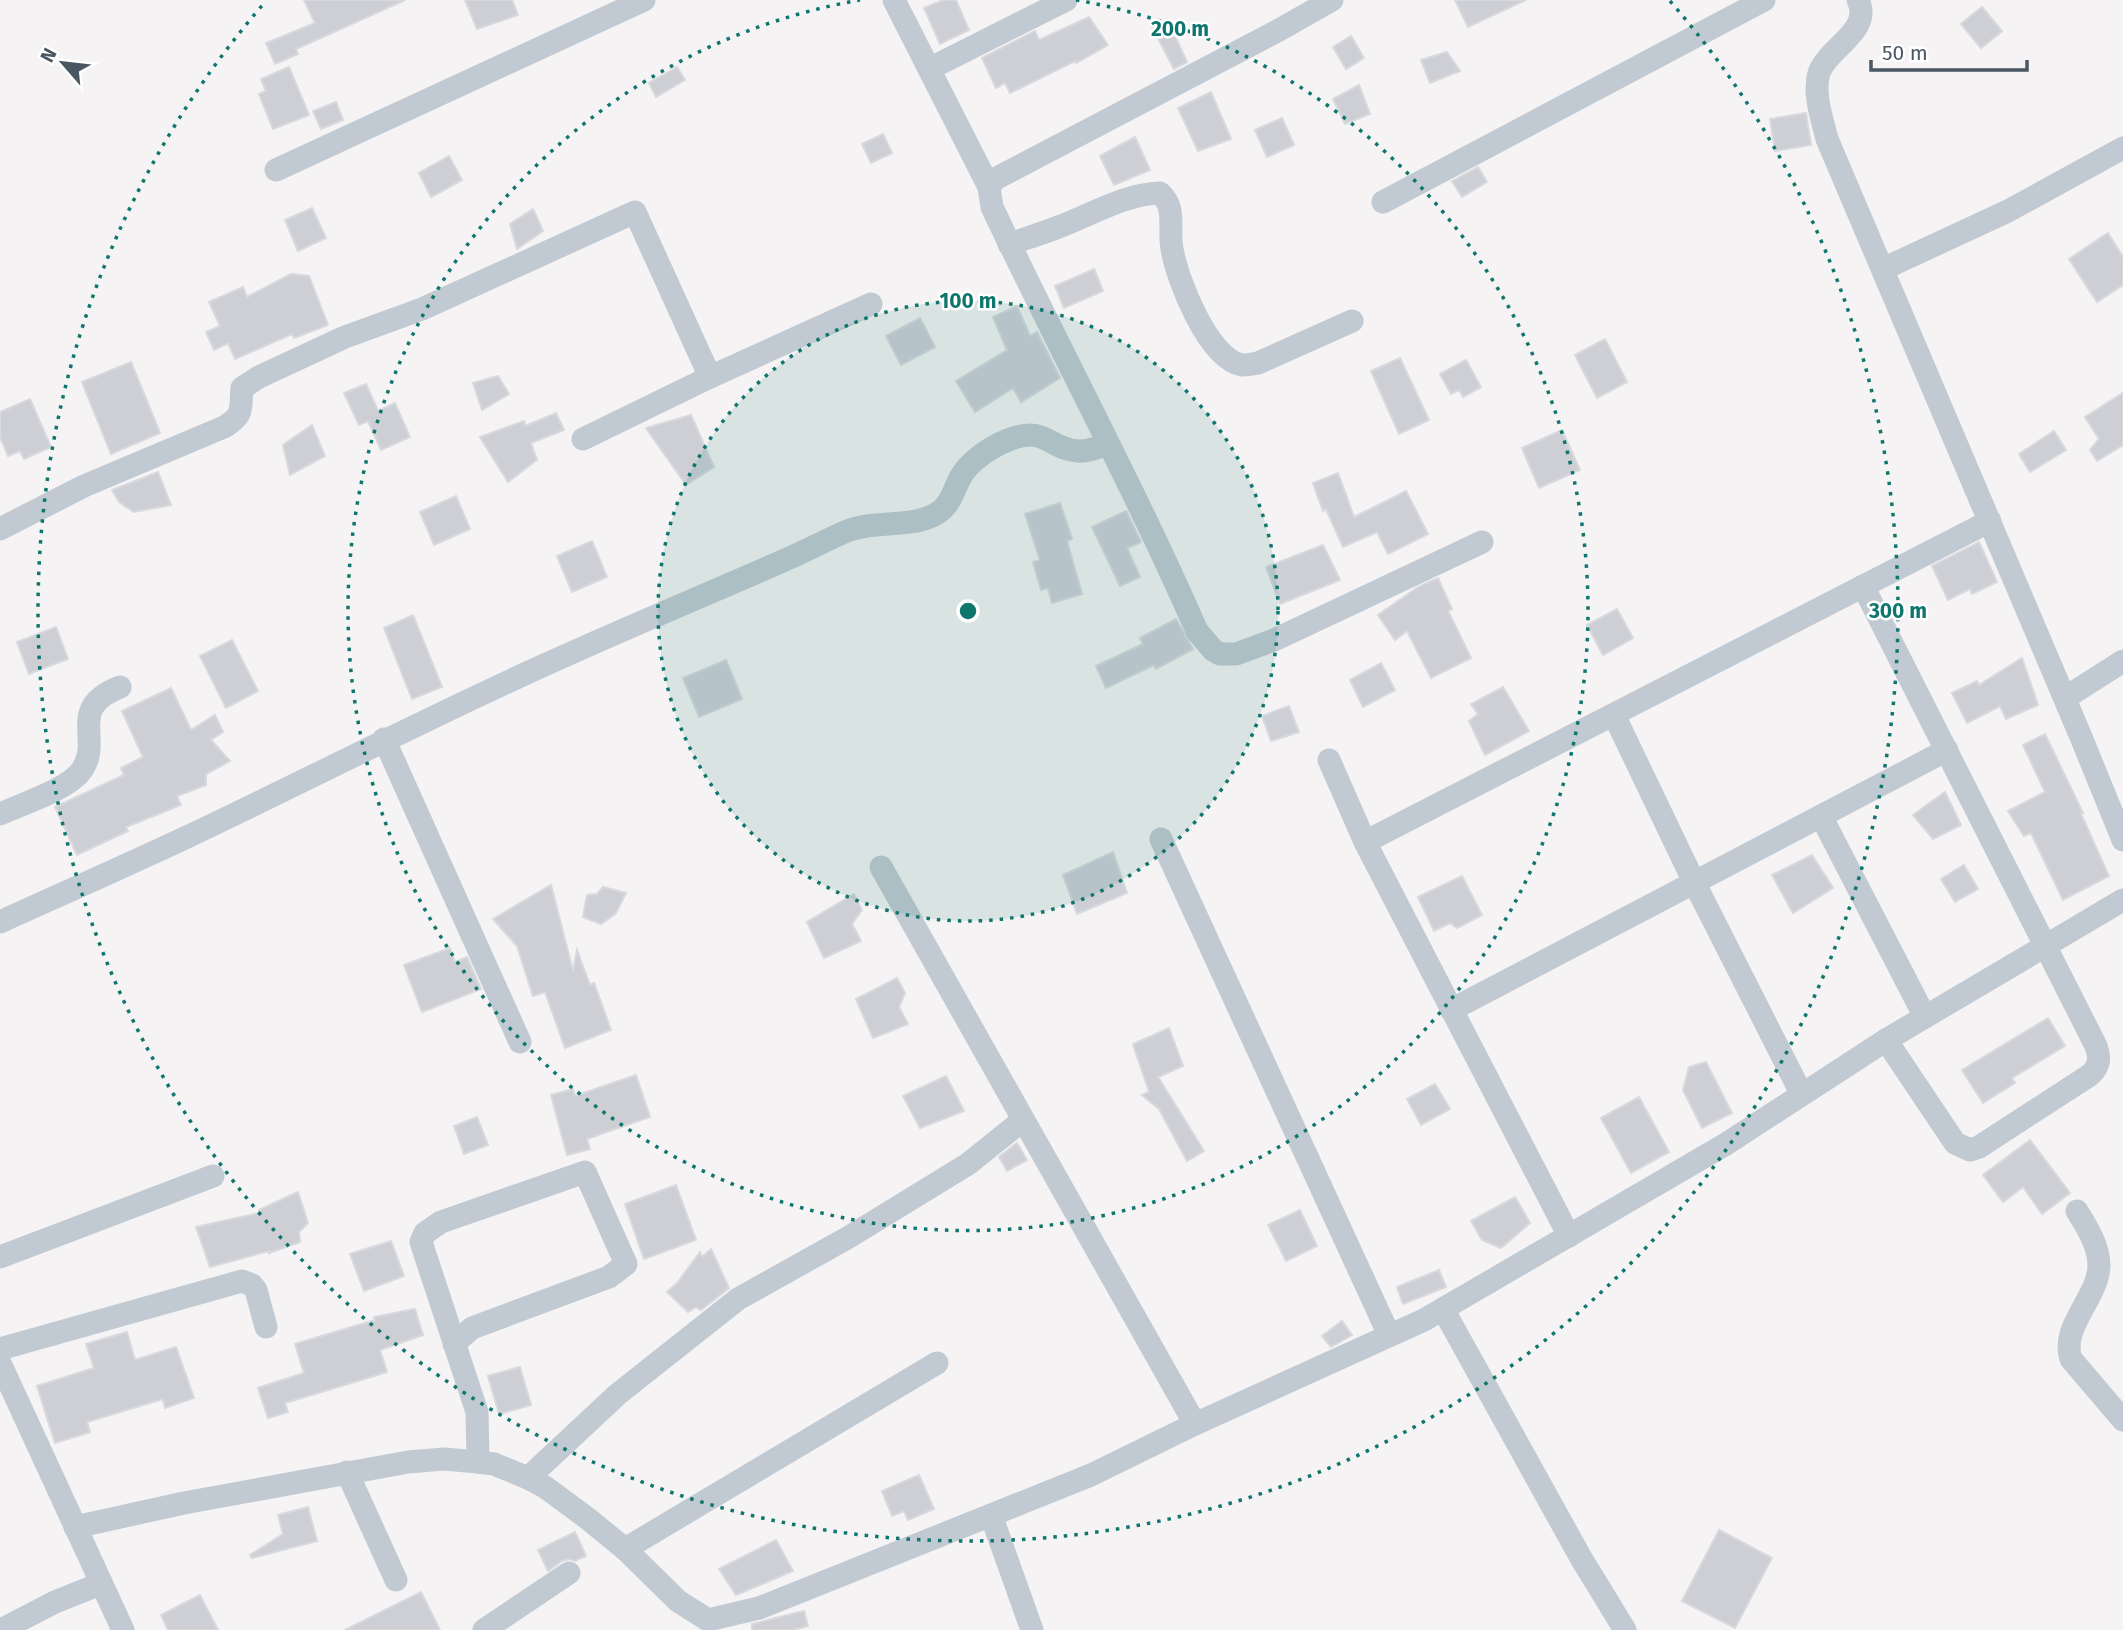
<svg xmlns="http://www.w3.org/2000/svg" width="2123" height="1630" font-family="'Fira Sans',sans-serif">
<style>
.building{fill:#cdcfd5;stroke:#d7d9de;stroke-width:2}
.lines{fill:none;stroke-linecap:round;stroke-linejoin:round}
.street{stroke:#c1cad2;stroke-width:23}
.ring{fill:none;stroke:#0f766e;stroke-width:3.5;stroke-dasharray:3.5 7}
.centre{fill:#0f766e;stroke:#fff;stroke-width:3.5}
.ring-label{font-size:21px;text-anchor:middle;font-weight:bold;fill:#0f766e;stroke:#fff;stroke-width:5;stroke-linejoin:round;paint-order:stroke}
</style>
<rect width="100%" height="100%" fill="#f5f3f3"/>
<g class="building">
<path d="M304,0H405L296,49L298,54L275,64L266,43L315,23Z"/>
<path d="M465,0H512L518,15L477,29Z"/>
<path d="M943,0H956L969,30L940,44L924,8Z"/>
<path d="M1455,0H1526L1468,27Z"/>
<path d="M1982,7L2002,31L1981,48L1961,24Z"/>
<path d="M1089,17L1108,45L1076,63L1075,61L1010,93L1005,83L996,88L982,58L1035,31L1039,40Z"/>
<path d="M1167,19L1187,62L1174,69L1152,27Z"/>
<path d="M1351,36L1364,58L1346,69L1333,47Z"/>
<path d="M1447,52L1460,71L1430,83L1421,60Z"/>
<path d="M289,67L309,115L273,129L259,94L266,91L261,79Z"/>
<path d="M677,67L685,80L656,97L649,83Z"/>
<path d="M1359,85L1370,114L1345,124L1333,99Z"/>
<path d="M1211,92L1231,139L1198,151L1178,108Z"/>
<path d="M336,102L343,120L321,129L313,111Z"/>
<path d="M1806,113L1811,145L1775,151L1770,119Z"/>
<path d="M1282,118L1294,145L1267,157L1255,130Z"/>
<path d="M883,134L892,153L871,163L862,144Z"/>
<path d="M1135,137L1150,170L1114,185L1100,156Z"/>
<path d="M449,156L462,180L431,197L419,173Z"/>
<path d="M1478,167L1487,182L1462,197L1452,181Z"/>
<path d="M312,208L326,238L298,251L285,220Z"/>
<path d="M533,209L543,231L517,249L510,224Z"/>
<path d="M2108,233L2123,257V285L2097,302L2069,259Z"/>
<path d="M1094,269L1103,291L1064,308L1055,286Z"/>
<path d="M291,274L309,276L328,325L294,338L292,334L235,359L228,343L214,350L206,332L220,326L209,302L243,287L247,297Z"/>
<path d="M1017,306L1030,336L1037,332L1060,378L1021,402L1013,388L975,412L956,381L1007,350L993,317Z"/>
<path d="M920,318L935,347L901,365L886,336Z"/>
<path d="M1605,339L1627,382L1597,398L1575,355Z"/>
<path d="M1400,358L1429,420L1399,434L1371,371Z"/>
<path d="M1466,360L1481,387L1463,397L1459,390L1451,394L1440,374Z"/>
<path d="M131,362L160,433L111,454L82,382Z"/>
<path d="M498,376L509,394L482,410L473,383Z"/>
<path d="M366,384L378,411L395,403L410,437L381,450L368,421L359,425L344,393Z"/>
<path d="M2123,393V445L2097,461L2090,450L2099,439L2085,417Z"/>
<path d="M30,399L51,447L24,459L20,451L8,456L0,437V412Z"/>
<path d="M556,413L564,430L531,443L537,460L508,482L480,437L524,421L525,426Z"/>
<path d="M691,415L714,467L686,485L646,428Z"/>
<path d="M312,425L325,456L290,475L283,445Z"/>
<path d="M1562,430L1580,470L1539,488L1522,448Z"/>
<path d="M2054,431L2066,450L2030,472L2019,454Z"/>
<path d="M158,472L171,505L134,512L119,502L112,490Z"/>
<path d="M1338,473L1354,517L1406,491L1428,534L1388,554L1377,532L1343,547L1326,509L1323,511L1313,483Z"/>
<path d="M456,496L470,529L434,545L420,512Z"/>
<path d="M1060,503L1072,539L1067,541L1082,594L1052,603L1048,588L1041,590L1033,562L1040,560L1025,514Z"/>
<path d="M1126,511L1141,542L1127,548L1140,577L1120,586L1092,527Z"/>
<path d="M592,541L607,577L572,592L557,556Z"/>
<path d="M1979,542L1997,582L1972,594L1970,589L1948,600L1932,566Z"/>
<path d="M1323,545L1340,580L1280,604L1266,567Z"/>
<path d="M1438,578L1452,609L1448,611L1471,658L1431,678L1407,631L1395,640L1378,615L1418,587Z"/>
<path d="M1617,609L1633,638L1603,655L1587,625Z"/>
<path d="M413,615L442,687L412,699L384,628Z"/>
<path d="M1176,619L1193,649L1156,669L1154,665L1106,688L1096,666L1143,644L1140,638Z"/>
<path d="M56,627L68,659L29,674L17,642Z"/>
<path d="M232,640L258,691L226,708L200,656Z"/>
<path d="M2022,658L2038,705L2006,719L2000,706L1967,723L1952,693L1977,681L1979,685Z"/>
<path d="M726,660L742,699L699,717L683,678Z"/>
<path d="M1381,663L1395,690L1363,707L1350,680Z"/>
<path d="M1503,687L1529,731L1485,755L1469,721L1478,714L1471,704Z"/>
<path d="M171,688L191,730L215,715L223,732L211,740L230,761L206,774V785L177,796L181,805L126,827L128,831L77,855L55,807L124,775L121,768L143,757L122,711Z"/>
<path d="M1289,706L1299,732L1271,741L1262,716Z"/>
<path d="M2045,734L2083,813L2081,814L2109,876L2063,900L2031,833L2024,836L2008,811L2045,792L2023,745Z"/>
<path d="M1945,792L1961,825L1933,839L1913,815Z"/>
<path d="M1113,852L1127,893L1077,914L1063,875Z"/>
<path d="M1812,855L1833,888L1793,913L1772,875Z"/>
<path d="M1964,865L1978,889L1955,902L1941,879Z"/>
<path d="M1462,876L1482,915L1457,928L1450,923L1434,931L1418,897Z"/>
<path d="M551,885L573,971L577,950L590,985L594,983L611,1030L565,1048L545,992L533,996L517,946L493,919Z"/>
<path d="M603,887L626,893L616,913L601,924L583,917L587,895L597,894Z"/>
<path d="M854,894L862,910L852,924L861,941L824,958L807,922Z"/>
<path d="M450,948L455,962L467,957L481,989L422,1012L404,965Z"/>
<path d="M897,978L905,993L899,1007L908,1024L873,1038L856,999Z"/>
<path d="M2048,1018L2065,1046L2012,1078L2015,1083L1983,1103L1962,1070Z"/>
<path d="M1169,1028L1183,1066L1158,1077L1204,1151L1187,1161L1159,1109L1142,1095L1149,1092L1133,1044Z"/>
<path d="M1706,1062L1732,1113L1702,1128L1683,1090L1689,1067Z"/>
<path d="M636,1075L650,1117L587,1139L590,1149L567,1155L551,1095L573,1089L575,1096Z"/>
<path d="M946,1076L964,1111L920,1128L903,1096Z"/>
<path d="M1435,1084L1450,1109L1421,1125L1407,1099Z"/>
<path d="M1639,1097L1669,1152L1631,1173L1601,1118Z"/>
<path d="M477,1117L488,1145L464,1154L454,1126Z"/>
<path d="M2030,1140L2070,1193L2042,1214L2023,1187L2003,1202L1983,1175Z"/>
<path d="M1017,1143L1027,1160L1007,1171L999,1157Z"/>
<path d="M676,1185L696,1240L644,1259L625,1204Z"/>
<path d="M298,1192L308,1223L299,1232L300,1242L269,1253V1251L210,1267L196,1227L259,1213V1210Z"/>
<path d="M1515,1197L1530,1223L1501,1248L1482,1240L1471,1221Z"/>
<path d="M1300,1210L1317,1246L1286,1261L1268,1225Z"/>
<path d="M391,1241L404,1276L364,1291L350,1254Z"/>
<path d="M711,1249L729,1288L701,1310L696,1307L688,1312L667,1292L678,1282L700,1252L702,1257Z"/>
<path d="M1439,1270L1446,1287L1403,1304L1397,1287Z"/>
<path d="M415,1309L423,1335L380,1350L387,1372L285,1403L288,1412L268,1418L258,1388L304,1373L295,1344L375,1320L374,1317Z"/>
<path d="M1342,1321L1352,1335L1331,1347L1322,1336Z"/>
<path d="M127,1332L135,1360L176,1347L194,1398L165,1408L163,1399L87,1422L90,1432L55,1443L37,1386L94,1368L86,1344Z"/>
<path d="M520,1367L531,1405L499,1414L488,1376Z"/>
<path d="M919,1475L934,1509L908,1520L904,1511L892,1516L882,1491Z"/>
<path d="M308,1507L317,1541L252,1558L250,1555L283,1534L278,1515Z"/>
<path d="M1719,1530L1772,1558L1735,1628L1682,1601Z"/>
<path d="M575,1532L586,1556L575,1561L569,1559L562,1561L548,1571L538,1550Z"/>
<path d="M776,1540L793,1571L736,1595L719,1569Z"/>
<path d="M421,1592L440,1630H345Z"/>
<path d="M200,1595L218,1630H168L161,1615Z"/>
<path d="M804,1611L808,1626L792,1630H752V1624Z"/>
</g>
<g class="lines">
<g class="street">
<path d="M894,0L989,187L992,207C1059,349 1134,487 1197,631L1213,650L1220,654H1236L1274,640L1482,542"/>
<path d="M1858,0C1873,31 1828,47 1819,73C1813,93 1822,119 1827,139L2081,737L2123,840"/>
<path d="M929,69L1066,0"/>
<path d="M276,170L644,0"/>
<path d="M989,187L995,179L1279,30L1332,0"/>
<path d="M1383,202L1764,0"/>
<path d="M1009,244C1027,238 1044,233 1061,226C1093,214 1125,194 1160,193C1177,208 1168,228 1172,249C1177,279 1208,359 1242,365C1247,365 1253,364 1258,363L1352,321"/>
<path d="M1883,269L2008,211L2123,148"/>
<path d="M583,439L710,377"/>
<path d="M0,529L84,486L224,427C245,415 240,408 242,388L259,377L345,337L422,309L635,212L710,377L871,304"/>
<path d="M1863,586L2095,1044C2100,1056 2101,1065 2090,1075L1979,1147L1970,1150L1955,1143L1886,1040"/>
<path d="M2065,698L2123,661"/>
<path d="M1614,715L1694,882L1801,1093"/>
<path d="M384,739L520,1042"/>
<path d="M1329,760L1365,842L1569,1236"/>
<path d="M0,814C22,804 69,789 82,770C103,739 66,708 120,687"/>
<path d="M1821,816L1925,1017"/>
<path d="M1161,839L1389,1335"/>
<path d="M1365,842L1990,521"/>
<path d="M881,867L1195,1424"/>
<path d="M0,922C62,894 125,866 187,837C305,781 421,721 540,667C621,630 703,596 785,560C806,551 826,540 847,531C874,520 906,528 932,516C950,508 952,494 960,478C969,461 991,447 1008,440C1046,425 1048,449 1078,451C1089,452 1099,447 1108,443"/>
<path d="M1451,1010L1947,750"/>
<path d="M2077,1211C2087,1227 2099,1246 2099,1266C2098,1298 2060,1327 2071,1359L2123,1420"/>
<path d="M0,1257L213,1176"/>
<path d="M1443,1309L1581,1558L1625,1630"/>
<path d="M454,1344L472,1328L609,1277L626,1264L585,1172L441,1222L425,1233L421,1242L477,1412L478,1462"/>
<path d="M0,1349L242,1281L252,1285L256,1290L266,1327"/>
<path d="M0,1363L123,1630"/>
<path d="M347,1472L396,1580"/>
<path d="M528,1478L618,1394L738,1299L849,1237L968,1164L1023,1120"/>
<path d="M991,1515L1032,1630"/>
<path d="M75,1527L184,1503L408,1462L444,1459L478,1462L494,1464L528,1478L545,1487L587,1518L625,1549L678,1601L708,1620L759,1608L1091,1475L1195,1424L1424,1320L1726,1144L1886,1040L2123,900"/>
<path d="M625,1549L937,1363"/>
<path d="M1,1630L55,1602L100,1584"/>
<path d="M484,1630L569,1573"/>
</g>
</g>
<circle cx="968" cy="611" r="310" fill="#0f766e" fill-opacity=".12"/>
<g class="ring">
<circle cx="968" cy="611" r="310"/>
<path d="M1076 0A620 620 0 1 1 860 0"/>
<path d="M1670 1A930 930 0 1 1 266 1"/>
</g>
<circle cx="968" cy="611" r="10" class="centre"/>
<g class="ring-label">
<text x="1180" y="36">200 m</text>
<text x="968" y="308">100 m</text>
<text x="1898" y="618">300 m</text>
</g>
<g transform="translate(63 63) rotate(298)" stroke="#ffffff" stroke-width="5" paint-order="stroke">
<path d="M0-5L12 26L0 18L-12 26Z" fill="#4a5661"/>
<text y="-10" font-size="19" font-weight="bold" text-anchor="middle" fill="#4a5661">N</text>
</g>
<path d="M1871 60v10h156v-10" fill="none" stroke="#4a5661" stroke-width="3.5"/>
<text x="1882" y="60" font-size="21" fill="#4a5661" stroke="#ffffff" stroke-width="5" paint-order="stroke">50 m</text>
</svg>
